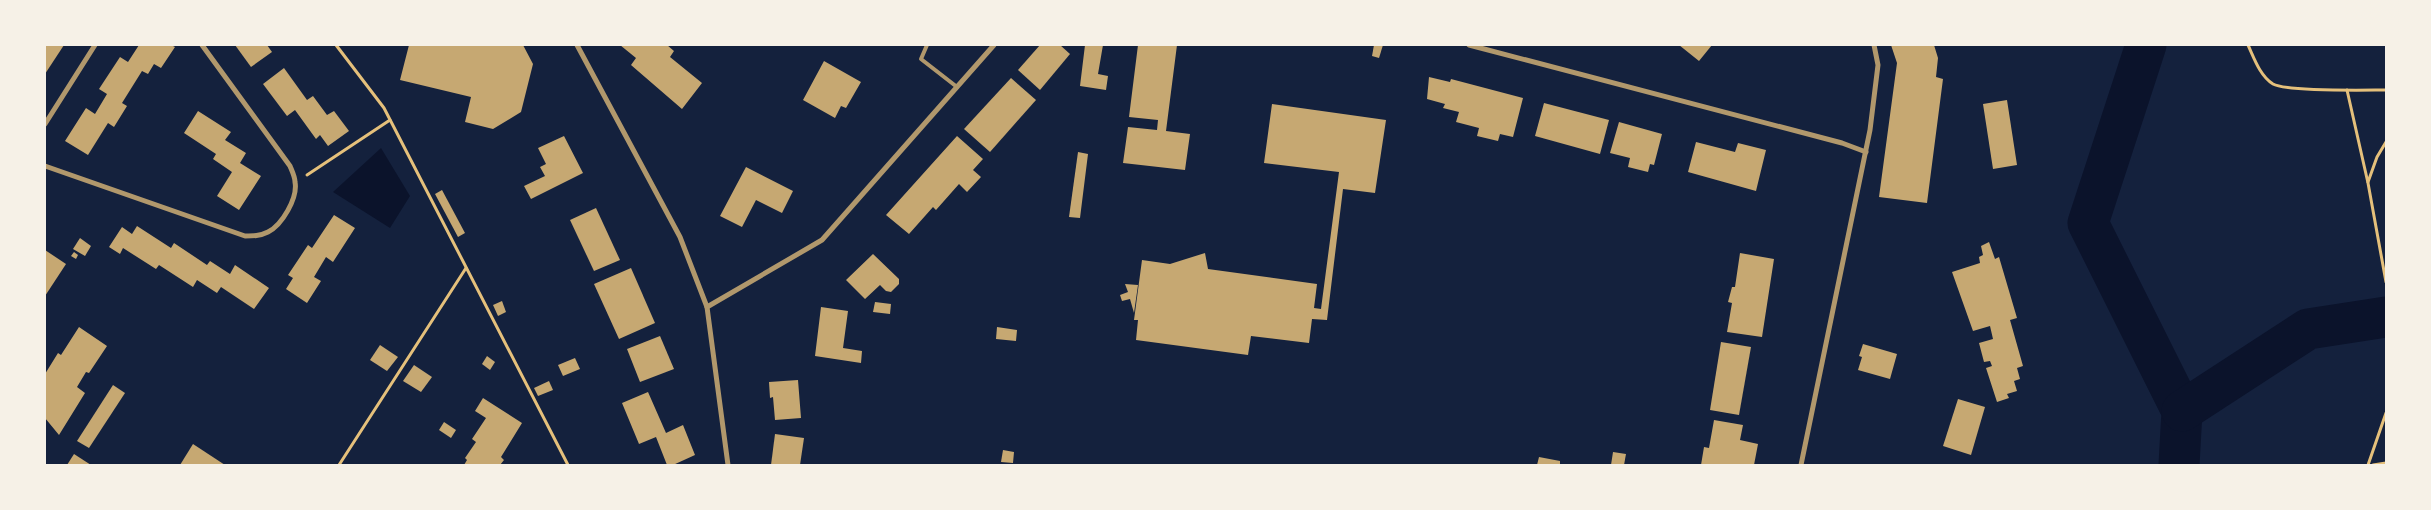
<svg xmlns="http://www.w3.org/2000/svg" width="2431" height="510" font-family="Mulish,sans-serif">
<style>
.water{fill:#0b132b}
.lines{fill:none;stroke-linecap:round;stroke-linejoin:round}
.river{stroke:#0b132b;stroke-width:41}
.building{fill:#c6a872}
.path{stroke:#e5c07b;stroke-width:3}
.service{stroke:#b1986c;stroke-width:4}
.minor{stroke:#b1986c;stroke-width:5}
</style>
<rect width="100%" height="100%" fill="#14213d"/>
<path class="water" d="M381,148L410,196L390,228L333,192Z"/>
<g class="lines">
<g class="river">
<path d="M2146,45L2088,223L2182,411L2179,465"/>
<path d="M2182,411L2308,329L2386,317"/>
</g>
</g>
<g class="building">
<path d="M45,45H64L45,74Z"/>
<path d="M139,45H171L175,47L161,68L154,64L148,74L142,71L122,103L127,106L114,127L108,123L88,155L65,141L86,108L95,114L107,94L99,89L120,57L128,62Z"/>
<path d="M235,45H267L272,52L251,67Z"/>
<path d="M409,45H523L533,64L521,112L493,129L465,122L471,97L400,80Z"/>
<path d="M620,45H667L674,51L670,57L702,83L682,109L631,65L636,58Z"/>
<path d="M1040,45H1060L1070,54L1040,90L1018,70Z"/>
<path d="M1085,45H1103L1098,74L1108,76L1106,90L1080,86Z"/>
<path d="M1138,45H1177L1166,131L1190,134L1185,170L1123,163L1128,127L1157,130L1158,120L1129,117Z"/>
<path d="M1374,45H1383L1379,58L1372,56Z"/>
<path d="M1679,45H1712L1699,61Z"/>
<path d="M1891,45H1934L1938,58L1936,77L1943,79L1927,203L1879,197L1897,63Z"/>
<path d="M824,61L861,82L846,108L841,106L835,118L803,100Z"/>
<path d="M284,68L307,100L313,96L327,115L334,111L349,131L328,146L320,135L316,139L295,110L287,116L263,84Z"/>
<path d="M1429,77L1450,82L1451,79L1523,98L1513,137L1500,134L1498,141L1477,136L1479,128L1456,122L1459,112L1443,108L1445,104L1427,99Z"/>
<path d="M1011,78L1036,100L990,152L964,129Z"/>
<path d="M2007,100L2017,165L1993,169L1983,104Z"/>
<path d="M1544,103L1609,120L1600,154L1535,136Z"/>
<path d="M1272,104L1386,120L1375,193L1343,189L1327,320L1312,319L1309,343L1251,336L1248,355L1136,340L1138,320H1134L1142,260L1170,264L1205,253L1208,269L1317,284L1314,308L1321,309L1339,172L1264,163Z"/>
<path d="M198,111L231,132L225,140L246,153L240,163L261,176L239,210L217,196L232,172L213,159L216,154L184,133Z"/>
<path d="M1619,122L1662,134L1654,165L1650,164L1648,172L1628,167L1630,158L1610,153Z"/>
<path d="M564,136L583,173L531,199L524,186L545,176L540,167L546,164L538,148Z"/>
<path d="M957,136L983,159L973,170L981,177L967,192L959,184L936,210L933,207L909,234L886,215Z"/>
<path d="M1696,142L1735,152L1738,143L1766,150L1756,191L1688,172Z"/>
<path d="M1078,152L1088,154L1080,218L1069,217Z"/>
<path d="M746,167L793,191L782,213L756,200L742,227L720,216Z"/>
<path d="M442,190L465,233L458,237L435,194Z"/>
<path d="M596,208L620,260L594,271L570,220Z"/>
<path d="M334,215L355,228L333,262L326,257L314,277L321,281L307,303L286,289L293,278L288,275L308,245L312,248Z"/>
<path d="M137,226L171,248L174,243L207,265L210,261L230,274L235,265L269,288L254,309L221,287L217,293L197,280L193,287L159,265L156,269L123,248L120,254L109,247L122,227L132,234Z"/>
<path d="M80,238L91,246L85,256L73,249Z"/>
<path d="M1989,242L1995,259L1999,257L2017,318L2010,320L2023,366L2017,368L2020,379L2014,381L2017,391L2007,394L2009,398L1997,402L1986,368L1992,366L1990,361L1984,362L1979,343L1993,339L1990,326L1973,331L1952,272L1980,263L1979,257L1983,255L1981,246Z"/>
<path d="M45,250L66,264L45,296Z"/>
<path d="M74,252L78,255L76,259L71,256Z"/>
<path d="M1740,253L1774,259L1762,337L1727,332L1732,303L1728,302L1732,287H1735Z"/>
<path d="M873,254L899,279V284L891,292L886,291L880,285L865,299L846,280Z"/>
<path d="M631,268L655,323L619,339L594,284Z"/>
<path d="M1125,284L1138,285L1134,313L1130,299L1122,301L1120,295L1128,292Z"/>
<path d="M502,301L506,312L498,316L493,305Z"/>
<path d="M875,302L891,304L890,314L873,312Z"/>
<path d="M821,307L848,311L843,348L862,351L861,363L815,356Z"/>
<path d="M79,327L107,346L89,373L86,372L77,387L85,393L59,435L45,418V374L58,353L61,355Z"/>
<path d="M997,327L1017,330L1016,341L996,339Z"/>
<path d="M660,336L674,369L640,382L627,349Z"/>
<path d="M1721,342L1751,347L1739,415L1710,410Z"/>
<path d="M1863,344L1897,354L1890,379L1858,370L1862,357L1859,356Z"/>
<path d="M380,345L398,357L387,371L370,360Z"/>
<path d="M487,356L495,362L490,370L482,364Z"/>
<path d="M575,358L580,369L563,376L558,365Z"/>
<path d="M414,365L432,377L421,392L403,381Z"/>
<path d="M798,380L801,418L775,420L773,397L770,398L769,382Z"/>
<path d="M549,381L553,390L538,396L534,388Z"/>
<path d="M113,385L125,393L89,448L77,441Z"/>
<path d="M648,392L666,433L683,425L695,455L673,465H667L656,437L639,444L622,403Z"/>
<path d="M483,398L522,423L501,457L504,460L500,465H464L467,460L465,458L476,442L472,439L486,418L475,411Z"/>
<path d="M1958,399L1985,407L1971,455L1943,446Z"/>
<path d="M1714,420L1743,425L1740,440L1758,444L1754,465H1701L1704,447L1709,448Z"/>
<path d="M444,422L456,430L451,438L439,430Z"/>
<path d="M775,434L804,438L800,465H771Z"/>
<path d="M193,444L225,465H180Z"/>
<path d="M1003,450L1014,452L1013,463L1001,462Z"/>
<path d="M1613,452L1626,454L1624,465H1611Z"/>
<path d="M74,454L91,465H67Z"/>
<path d="M1539,457L1560,461V465H1537Z"/>
</g>
<g class="lines">
<g class="path">
<path d="M336,45L384,108L568,465"/>
<path d="M2248,45C2254,58 2260,76 2273,84C2287,92 2366,90 2386,90"/>
<path d="M2347,90L2368,183L2386,282"/>
<path d="M307,175L390,120"/>
<path d="M2368,182L2377,157L2386,142"/>
<path d="M339,465L466,268"/>
<path d="M2368,465L2386,413"/>
<path d="M2373,465L2386,463"/>
</g>
<path class="service" d="M927,45L921,59L957,87"/>
<g class="minor">
<path d="M577,45L680,237L707,307L728,465"/>
<path d="M1469,45L1842,143L1866,152"/>
<path d="M45,124L95,45"/>
<path d="M45,166L245,236C253,236 260,236 268,232C282,225 298,198 295,182C295,177 292,171 290,166L202,45"/>
<path d="M707,307L822,240L994,45"/>
<path d="M1801,465L1870,130L1878,65L1874,45"/>
</g>
</g>
<rect width="2431" height="510" fill="none" stroke="#f6f1e7" stroke-width="92"/>
</svg>
